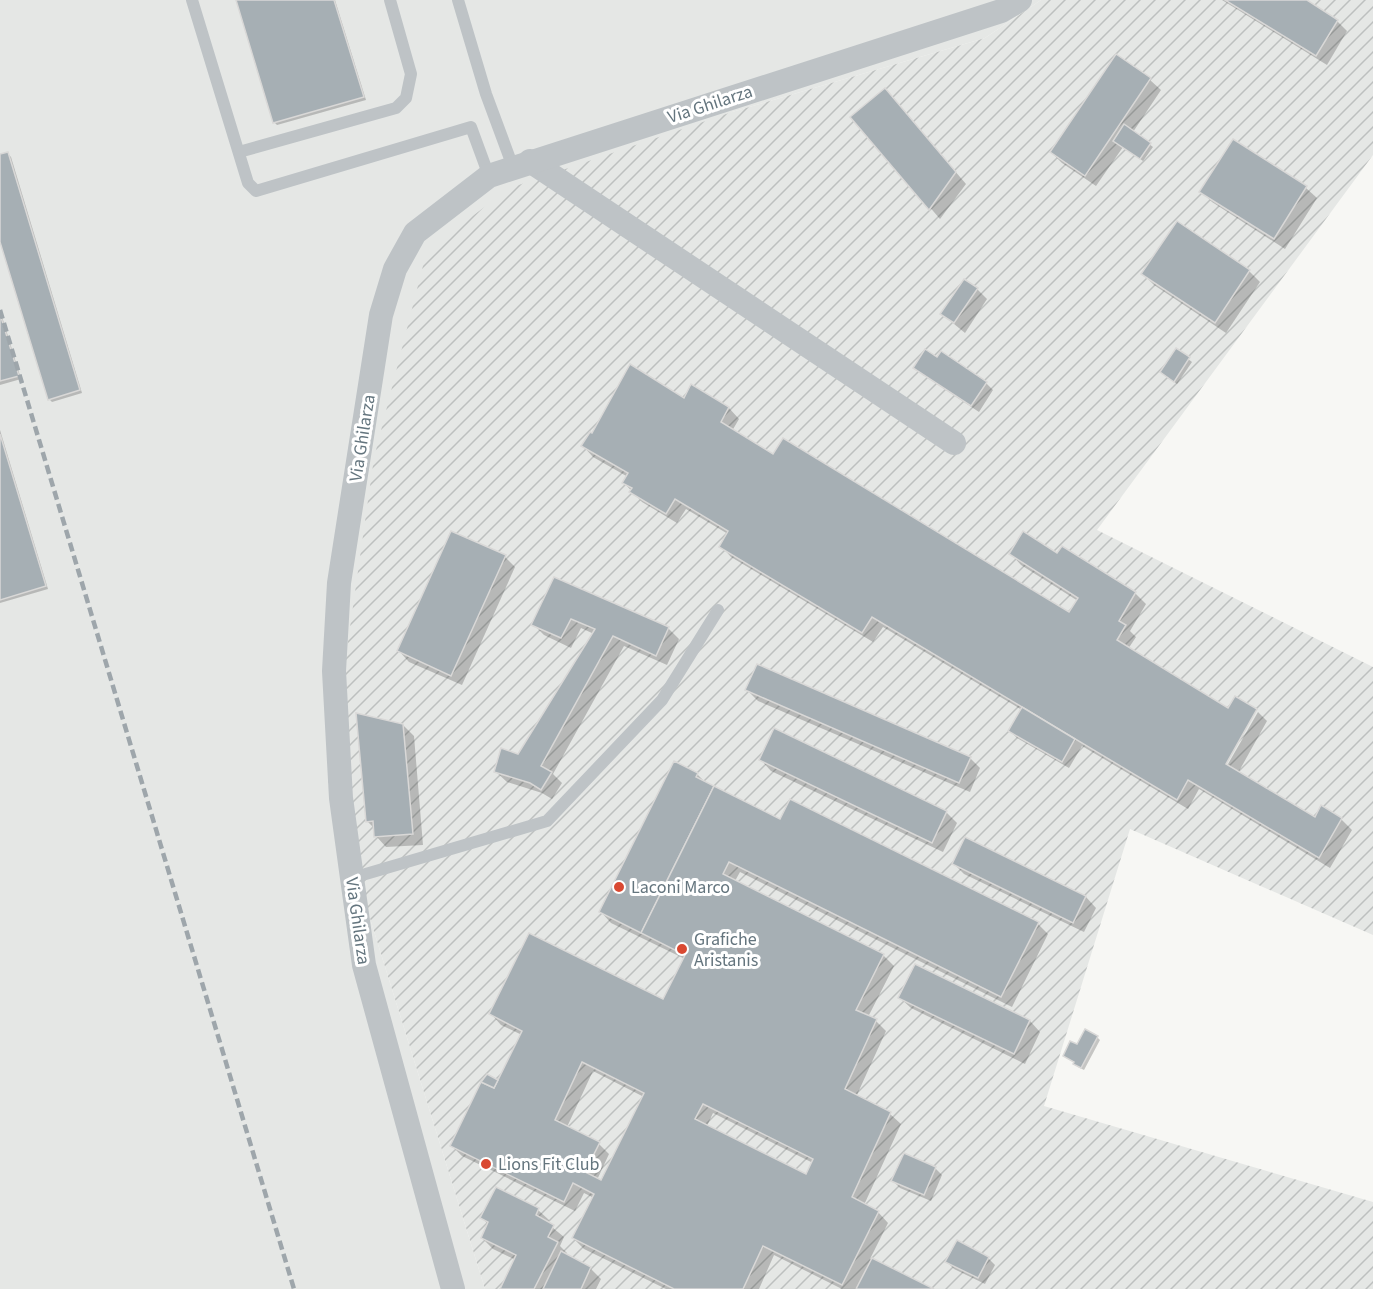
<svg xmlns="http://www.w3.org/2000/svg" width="1373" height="1289" font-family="'Source Sans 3',sans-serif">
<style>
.built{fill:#e5e7e5}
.industrial{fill:url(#industrial-furrows)}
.shadow{fill:#0003;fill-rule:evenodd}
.building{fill:#a6afb4;stroke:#d9d8d7;stroke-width:1.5;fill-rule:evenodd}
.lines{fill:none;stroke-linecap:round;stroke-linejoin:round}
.service{stroke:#bec3c6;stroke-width:12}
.minor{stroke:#bec3c6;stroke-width:24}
.rail{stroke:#9ea6ab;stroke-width:4.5;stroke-dasharray:9 4.5;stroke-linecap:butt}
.poi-dot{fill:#d94932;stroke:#fff;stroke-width:2}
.labels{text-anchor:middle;stroke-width:6;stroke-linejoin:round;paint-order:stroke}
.street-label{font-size:18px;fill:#64757e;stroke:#fff}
.poi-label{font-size:18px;fill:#64757e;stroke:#fff;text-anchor:start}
</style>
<defs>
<pattern id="industrial-furrows" width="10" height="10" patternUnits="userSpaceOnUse" patternTransform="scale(1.5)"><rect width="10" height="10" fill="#e5e7e5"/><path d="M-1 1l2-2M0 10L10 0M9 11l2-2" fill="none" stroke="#bdc0bf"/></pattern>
</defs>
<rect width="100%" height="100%" fill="#f7f7f4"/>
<path class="built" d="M0,0H1041L985,38L732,112L328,783L485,1289H0Z"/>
<path class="industrial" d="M1041,0H1373V155L1097,530L1373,667V935L1130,829L1044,1106L1373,1202V1289H485L328,783L374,458L427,250L510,188L732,112L985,38Z"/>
<g class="shadow">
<path d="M238,0H335L366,100L277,125L274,122Z"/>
<path d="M1222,0H1305L1337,21L1347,31L1327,65Z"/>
<path d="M1117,56L1150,80L1161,90L1133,132L1153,147L1143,161L1123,147L1096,186L1062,163L1051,152Z"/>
<path d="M895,101L966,184L940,219L852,117Z"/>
<path d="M1234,141L1306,188L1317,198L1285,249L1212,202L1201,191Z"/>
<path d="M8,154L11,157L82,393L52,402L49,399L0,237V156Z"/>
<path d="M1177,223L1249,271L1260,282L1226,333L1154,285L1143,274Z"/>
<path d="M977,289L987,299L965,333L942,314Z"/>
<path d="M0,310L21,379L0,385Z"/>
<path d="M1176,350L1192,362L1177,384L1165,375Z"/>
<path d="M941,353L986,383L993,390L979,412L922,374L915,367L937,359Z"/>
<path d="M692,386L729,408L739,419L732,431L774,456L1069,614L1078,601L1021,565L1011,554L1058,555L1135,593L1146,604L1130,631L1136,637L1128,649L1228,710L1235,698L1257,711H1254L1221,770L1224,771L1258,712L1267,721L1238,773L1315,819L1321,807L1341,819L1352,830L1330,868L1199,789L1188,809L1082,746L1069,768L1017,738L1010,731L1022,710L883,627L873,642L731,557L721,546L728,534L686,509L677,523L642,502L624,483L628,477L593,457L583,446L684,400Z"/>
<path d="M0,430L48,589L0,603Z"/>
<path d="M505,557L515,567L462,685L409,662L399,651Z"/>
<path d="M555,579L668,628L679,639L667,665L624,646L553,774L562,783L552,799L542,793L507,782L496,772L518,756L594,634L581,628L571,648L544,635L533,624Z"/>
<path d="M747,690L970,758L980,768L970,792L758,701Z"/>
<path d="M403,725L414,736L423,845L386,847L376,836L375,829L367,821Z"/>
<path d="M761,760L946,812L957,823L943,852L771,771Z"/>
<path d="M697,774L707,784L781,821L1038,924L1048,934L1012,1007L740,872L735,881L883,955L894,966L868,1017L876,1021L886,1031L856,1097L890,1114L901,1124L864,1205L878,1212L888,1223L870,1259L931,1289H842L774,1255L759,1289H666L584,1249L573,1238L594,1198L584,1193L575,1211L462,1156L451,1145L499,1083L522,1035L501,1025L491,1014L664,1001L685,959L611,923L601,912ZM593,1071L644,1097L601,1183L597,1180L609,1154L599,1144L567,1127ZM713,1113L813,1163L806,1176L707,1126Z"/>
<path d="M966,839L1086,897L1096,908L1084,932L964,874L953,863Z"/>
<path d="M915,966L1030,1021L1040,1032L1025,1064L911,1008L900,998Z"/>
<path d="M1097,1037L1100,1040L1084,1070L1078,1067L1075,1063L1065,1056Z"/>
<path d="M935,1168L942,1175L931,1201L900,1188L893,1181Z"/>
<path d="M538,1210L549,1220L547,1223L564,1237L560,1246L567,1253L566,1256L590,1268L601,1279L596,1289H501L516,1260L493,1249L482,1238L488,1224L482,1218Z"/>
<path d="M988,1258L995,1265L985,1284L954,1269L947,1262Z"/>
</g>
<g class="building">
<path d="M236,0H334L364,97L273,123Z"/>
<path d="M1225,0H1307L1338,20L1316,56Z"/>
<path d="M1116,54L1151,78L1085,176L1050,152Z"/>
<path d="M885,88L956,172L929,210L850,117Z"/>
<path d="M1124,124L1151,143L1140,159L1113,141Z"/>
<path d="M1233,139L1307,186L1274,239L1199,192Z"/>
<path d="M8,152L80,390L48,400L0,242V154Z"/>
<path d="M1177,221L1250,270L1215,323L1141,274Z"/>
<path d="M964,279L978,288L954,323L940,314Z"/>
<path d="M0,314L19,376L0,381Z"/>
<path d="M1176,348L1190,357L1174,382L1160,372Z"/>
<path d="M925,349L937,357L941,351L987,382L971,406L913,368Z"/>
<path d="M630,364L684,398L691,384L729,407L721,422L773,454L783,438L1069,612L1078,598L1009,554L1023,531L1057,553L1062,546L1136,592L1119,621L1126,625L1117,640L1228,708L1235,696L1257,709L1226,764L1315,817L1321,805L1342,818L1319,858L1188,780L1177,800L872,617L862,633L719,547L728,531L675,499L666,514L629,492L632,488L622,483L628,473L581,446L590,432L592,433Z"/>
<path d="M0,434L46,586L0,600Z"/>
<path d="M451,531L506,555L451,676L397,651Z"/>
<path d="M554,577L669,627L656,656L613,636L541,766L552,772L541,790L530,783L494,772L501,748L518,754L595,629L571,619L561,638L531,625Z"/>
<path d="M757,664L971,757L959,783L745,690Z"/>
<path d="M1022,707L1075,739L1062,762L1008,731Z"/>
<path d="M356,713L403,724L413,834L374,837L373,821L366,822Z"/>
<path d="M774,728L947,811L932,843L759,760Z"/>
<path d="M674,761L698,773L696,777L714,786L641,933L599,912Z"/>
<path d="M714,786L780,819L790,799L1039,922L1001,997L729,862L723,874L884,954L856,1010L877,1019L845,1089L891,1112L852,1197L879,1211L842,1285L763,1246L743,1289H674L572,1238L594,1194L573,1183L564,1202L450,1146L481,1082L494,1088L522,1031L489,1014L529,933L663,999L685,955L641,933ZM582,1062L644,1093L601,1180L585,1172L600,1142L555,1120ZM703,1104L813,1159L806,1174L695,1119Z"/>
<path d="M965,837L1086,896L1073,923L952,864Z"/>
<path d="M915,964L1030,1020L1014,1054L898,998Z"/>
<path d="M1085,1029L1098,1036L1081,1068L1073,1064L1074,1062L1063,1056L1070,1041L1077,1044Z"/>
<path d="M487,1074L498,1080L494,1088L481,1082Z"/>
<path d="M904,1153L936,1167L924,1195L891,1181Z"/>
<path d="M496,1187L539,1208L536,1215L554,1225L548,1237L558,1242L534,1289H500L516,1255L481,1238L488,1222L480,1218Z"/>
<path d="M957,1240L989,1257L978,1278L945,1262Z"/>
<path d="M561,1251L591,1267L581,1289H543Z"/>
<path d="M872,1258L934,1289H856Z"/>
</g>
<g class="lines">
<g class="service">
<path d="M192,0L248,183L256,191L471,127L489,176"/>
<path d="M458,0L486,94L513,167"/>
<path d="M239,152L396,108L406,98L411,74L390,0"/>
<path d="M352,878L547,821L662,700L718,610"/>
</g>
<g class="minor">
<path d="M530,161L954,443"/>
<path d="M453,1289L364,965L341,798L334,671L339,583L381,315L395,269L415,233L489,176L1001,11L1020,0"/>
</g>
<path class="rail" d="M0,310L294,1289"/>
</g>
<g class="poi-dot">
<circle cx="619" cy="887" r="6"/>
<circle cx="682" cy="949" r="6"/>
<circle cx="486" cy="1164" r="6"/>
</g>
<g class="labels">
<g class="street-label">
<text transform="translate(710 104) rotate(-18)" y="6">Via Ghilarza</text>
<text transform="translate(362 438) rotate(-81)" y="6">Via Ghilarza</text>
<text transform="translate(358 921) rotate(82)" y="6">Via Ghilarza</text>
</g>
<g class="poi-label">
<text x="631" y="893">Laconi Marco</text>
<text x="694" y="945">Grafiche<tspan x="694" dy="21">Aristanis</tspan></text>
<text x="498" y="1170">Lions Fit Club</text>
</g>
</g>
</svg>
